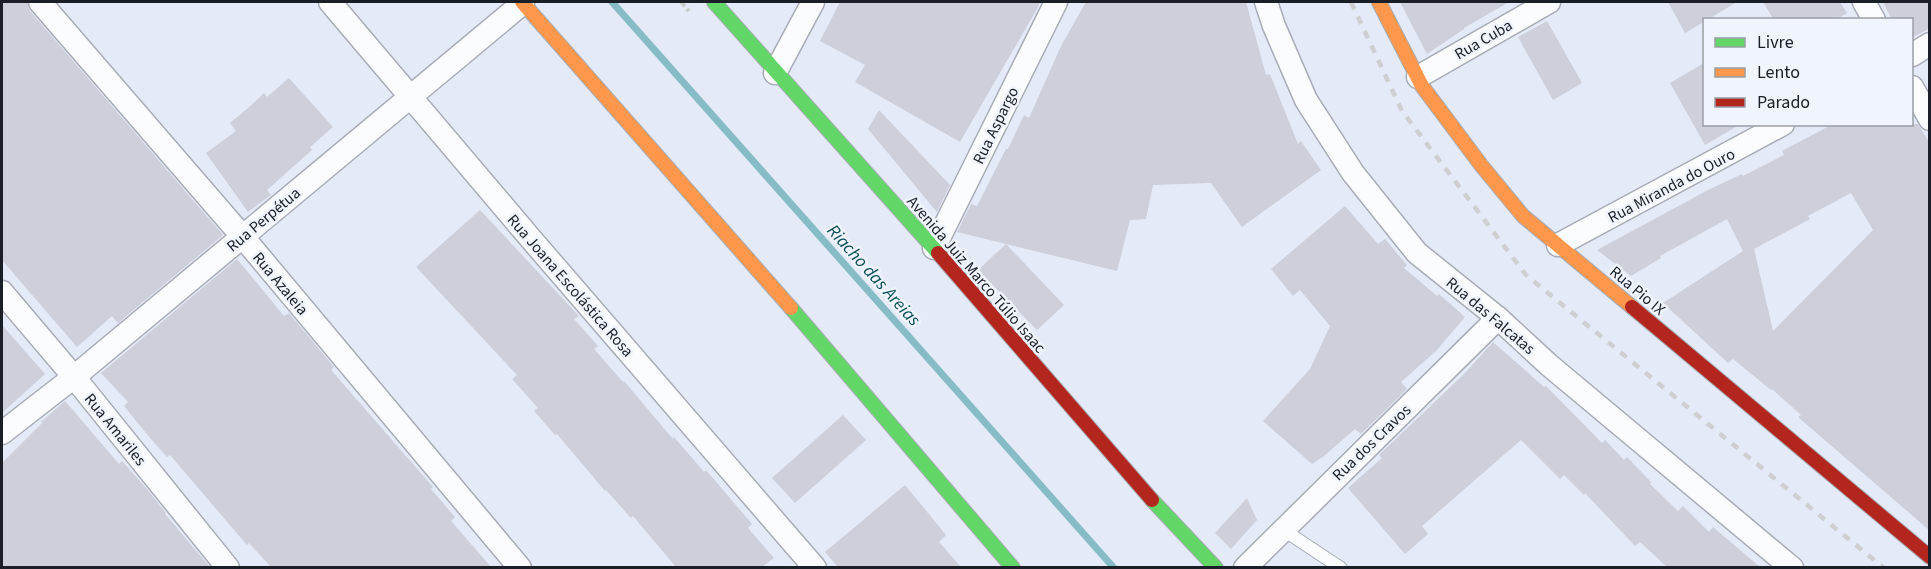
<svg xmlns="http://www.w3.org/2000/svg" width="1931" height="569" font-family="'Source Sans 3',sans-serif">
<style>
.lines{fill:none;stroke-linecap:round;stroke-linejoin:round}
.stream{stroke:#86bcc6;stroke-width:7}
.building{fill:#cdcfda;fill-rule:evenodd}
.lane-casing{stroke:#a7acb6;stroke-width:14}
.street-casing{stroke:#a7acb6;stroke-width:25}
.fast-casing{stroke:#a7acb6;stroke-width:16}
.slow-casing{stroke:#a7acb6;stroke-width:16}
.jam-casing{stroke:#a7acb6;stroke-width:16}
.path{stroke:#c9cbcf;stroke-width:4;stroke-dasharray:6 3;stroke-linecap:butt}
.lane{stroke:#fbfcfe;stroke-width:12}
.street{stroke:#fbfcfe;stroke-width:22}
.fast{stroke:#63d668;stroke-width:14}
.slow{stroke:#ff974d;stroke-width:14}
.jam{stroke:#b3261e;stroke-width:14}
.rail{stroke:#cecfd2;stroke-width:4.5;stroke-dasharray:8 8;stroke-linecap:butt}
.labels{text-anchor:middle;stroke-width:5;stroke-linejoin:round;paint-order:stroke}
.street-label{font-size:16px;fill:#1a1e26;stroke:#eff4fd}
.water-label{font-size:18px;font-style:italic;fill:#064d54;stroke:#eff4fd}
</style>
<rect width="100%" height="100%" fill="#e4eaf7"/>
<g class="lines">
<path class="stream" d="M612,2L1114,568"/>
</g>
<g class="building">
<path d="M2,2H27L30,11L223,235L118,323L112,316L77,347L2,260Z"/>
<path d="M840,2H1040L1037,9L960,142L855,82L865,65L820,41Z"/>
<path d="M1086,2H1246L1266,75L1270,74L1298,144L1301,141L1321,170L1242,227L1211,183L1153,185L1146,219L1130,220L1117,271L1006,244L1064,305L1037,330L978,270L1006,244L957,232L971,204L977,206L1006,149H1008L1024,115L1029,118L1061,46Z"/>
<path d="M1400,2H1509L1464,28V29L1427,54Z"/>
<path d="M1668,2H1737L1685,33Z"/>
<path d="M1763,2H1840L1847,13L1835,20H1774Z"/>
<path d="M1883,2H1929V29L1911,38V20H1892Z"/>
<path d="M1547,21L1582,83L1553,100L1518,37Z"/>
<path d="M1704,63V124H1741L1705,145L1670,83Z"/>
<path d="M289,78L333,127L310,147L312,150L267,190L271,195L248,212L206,153L236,131L230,123L248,108L264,93L267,97Z"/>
<path d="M879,110L950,185L937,212L868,129Z"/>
<path d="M1833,124H1918L1929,142V530L1798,417L1801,415L1772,389L1771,390L1733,359L1728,363L1663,303L1743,251L1727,219L1660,256L1661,258L1631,276L1597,250L1708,190L1742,174L1743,176L1784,155L1782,151ZM1851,193L1873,230L1773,331L1754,249L1810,219L1808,216Z"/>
<path d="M1345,206L1378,244L1385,239L1407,265L1404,268L1437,296L1439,294L1465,317L1436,351L1401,382L1407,389L1361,434L1355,429L1324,456L1312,464L1263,421L1310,369L1330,326L1300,290L1293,296L1271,269Z"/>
<path d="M480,210L579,316L574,319L598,346L594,349L623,382L624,381L673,439L674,437L704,472L706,470L752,524L748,528L774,558L762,567H676L633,516L631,518L606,490L605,491L557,434L555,435L534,411L538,408L512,379L517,375L416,267Z"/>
<path d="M237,259L284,316L289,313L334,367L331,370L433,487L431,489L455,517L451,521L491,567H271L249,543L247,545L170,455L167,457L150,438L124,406L128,402L101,373Z"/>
<path d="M2,325L45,374L2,413Z"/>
<path d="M1493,342L1544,387L1546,386L1602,443L1605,440L1624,460L1627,457L1651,482L1650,484L1678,511L1683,506L1709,532L1713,527L1760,567H1667L1640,542L1635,546L1585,493L1584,495L1564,475L1560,479L1521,440L1422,526L1428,534L1405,554L1348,488L1382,458L1379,455L1465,373Z"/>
<path d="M65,401L119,464L122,461L146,488L166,513L165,514L210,567H2V463L42,423L41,422Z"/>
<path d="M843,415L866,440L795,503L772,478Z"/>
<path d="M905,485L946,535L939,542L961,567H838L825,552Z"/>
<path d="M1247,498L1257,520L1231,549L1215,533Z"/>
</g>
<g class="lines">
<defs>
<path id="lane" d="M1282,529L1341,568"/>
<g id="street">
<path d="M40,2L242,236L520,568"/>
<path d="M330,2L531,239L815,568"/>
<path d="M1266,2L1274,26L1306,100L1353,173L1417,253L1498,318L1549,365L1792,568"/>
<path d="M1864,2L1874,20"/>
<path d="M1912,55L1930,44"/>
<path d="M775,73L813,2"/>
<path d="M1418,77L1549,2"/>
<path d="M1912,87L1930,119"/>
<path d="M1558,245L1783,124"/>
<path d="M934,248L1056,2"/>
<path d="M2,292L74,377L228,568"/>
<path d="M2,433L74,377L523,3"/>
<path d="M1245,568L1498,318"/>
</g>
<g id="fast">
<path d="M714,2L938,253"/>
<path d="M791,308L1013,568"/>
<path d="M1152,500L1216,568"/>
</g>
<g id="slow">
<path d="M522,2L791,308"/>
<path d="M1379,2L1422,86L1481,165L1523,216L1632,307"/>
</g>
<g id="jam">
<path d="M938,253L1152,500"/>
<path d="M1632,307L1930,557"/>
</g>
</defs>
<use href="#lane" class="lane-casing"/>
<use href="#street" class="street-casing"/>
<use href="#fast" class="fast-casing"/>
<use href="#slow" class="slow-casing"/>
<use href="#jam" class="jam-casing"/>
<path class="path" d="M681,2L689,11"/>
<use href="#lane" class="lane"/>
<use href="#street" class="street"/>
<use href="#fast" class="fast"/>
<use href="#slow" class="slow"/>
<use href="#jam" class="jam"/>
<path class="rail" d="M1351,2L1402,111L1526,275L1884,568"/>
</g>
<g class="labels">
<g class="street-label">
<text transform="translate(1483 39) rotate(-30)" y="6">Rua Cuba</text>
<text transform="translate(995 125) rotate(-64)" y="6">Rua Aspargo</text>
<text transform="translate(1671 185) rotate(-28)" y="6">Rua Miranda do Ouro</text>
<text transform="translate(263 219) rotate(-40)" y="6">Rua Perpétua</text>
<text transform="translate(977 274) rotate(49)" y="6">Avenida Juiz Marco Túlio Isaac</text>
<text transform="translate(281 283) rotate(50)" y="6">Rua Azaleia</text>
<text transform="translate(571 285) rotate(49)" y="6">Rua Joana Escolástica Rosa</text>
<text transform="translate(1638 290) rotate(40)" y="6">Rua Pio IX</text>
<text transform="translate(1491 315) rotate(40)" y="6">Rua das Falcatas</text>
<text transform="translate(116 429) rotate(51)" y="6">Rua Amariles</text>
<text transform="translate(1371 442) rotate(-44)" y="6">Rua dos Cravos</text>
</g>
<g class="water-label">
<text transform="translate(874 275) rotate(48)" y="6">Riacho das Areias</text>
</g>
</g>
<rect width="1931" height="569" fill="none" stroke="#1a1e26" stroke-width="6"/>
<rect x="1703" y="18" width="210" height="108" fill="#eff4fd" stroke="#9a9ea7" stroke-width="1.5"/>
<rect x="1715" y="38" width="30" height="9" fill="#63d668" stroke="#9a9ea7" stroke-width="1.5"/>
<text x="1757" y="48" font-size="18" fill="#1a1e26">Livre</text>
<rect x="1715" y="68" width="30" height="9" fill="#ff974d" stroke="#9a9ea7" stroke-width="1.5"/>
<text x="1757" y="78" font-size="18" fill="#1a1e26">Lento</text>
<rect x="1715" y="98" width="30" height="9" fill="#b3261e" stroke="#9a9ea7" stroke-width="1.5"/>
<text x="1757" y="108" font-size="18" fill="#1a1e26">Parado</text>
</svg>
